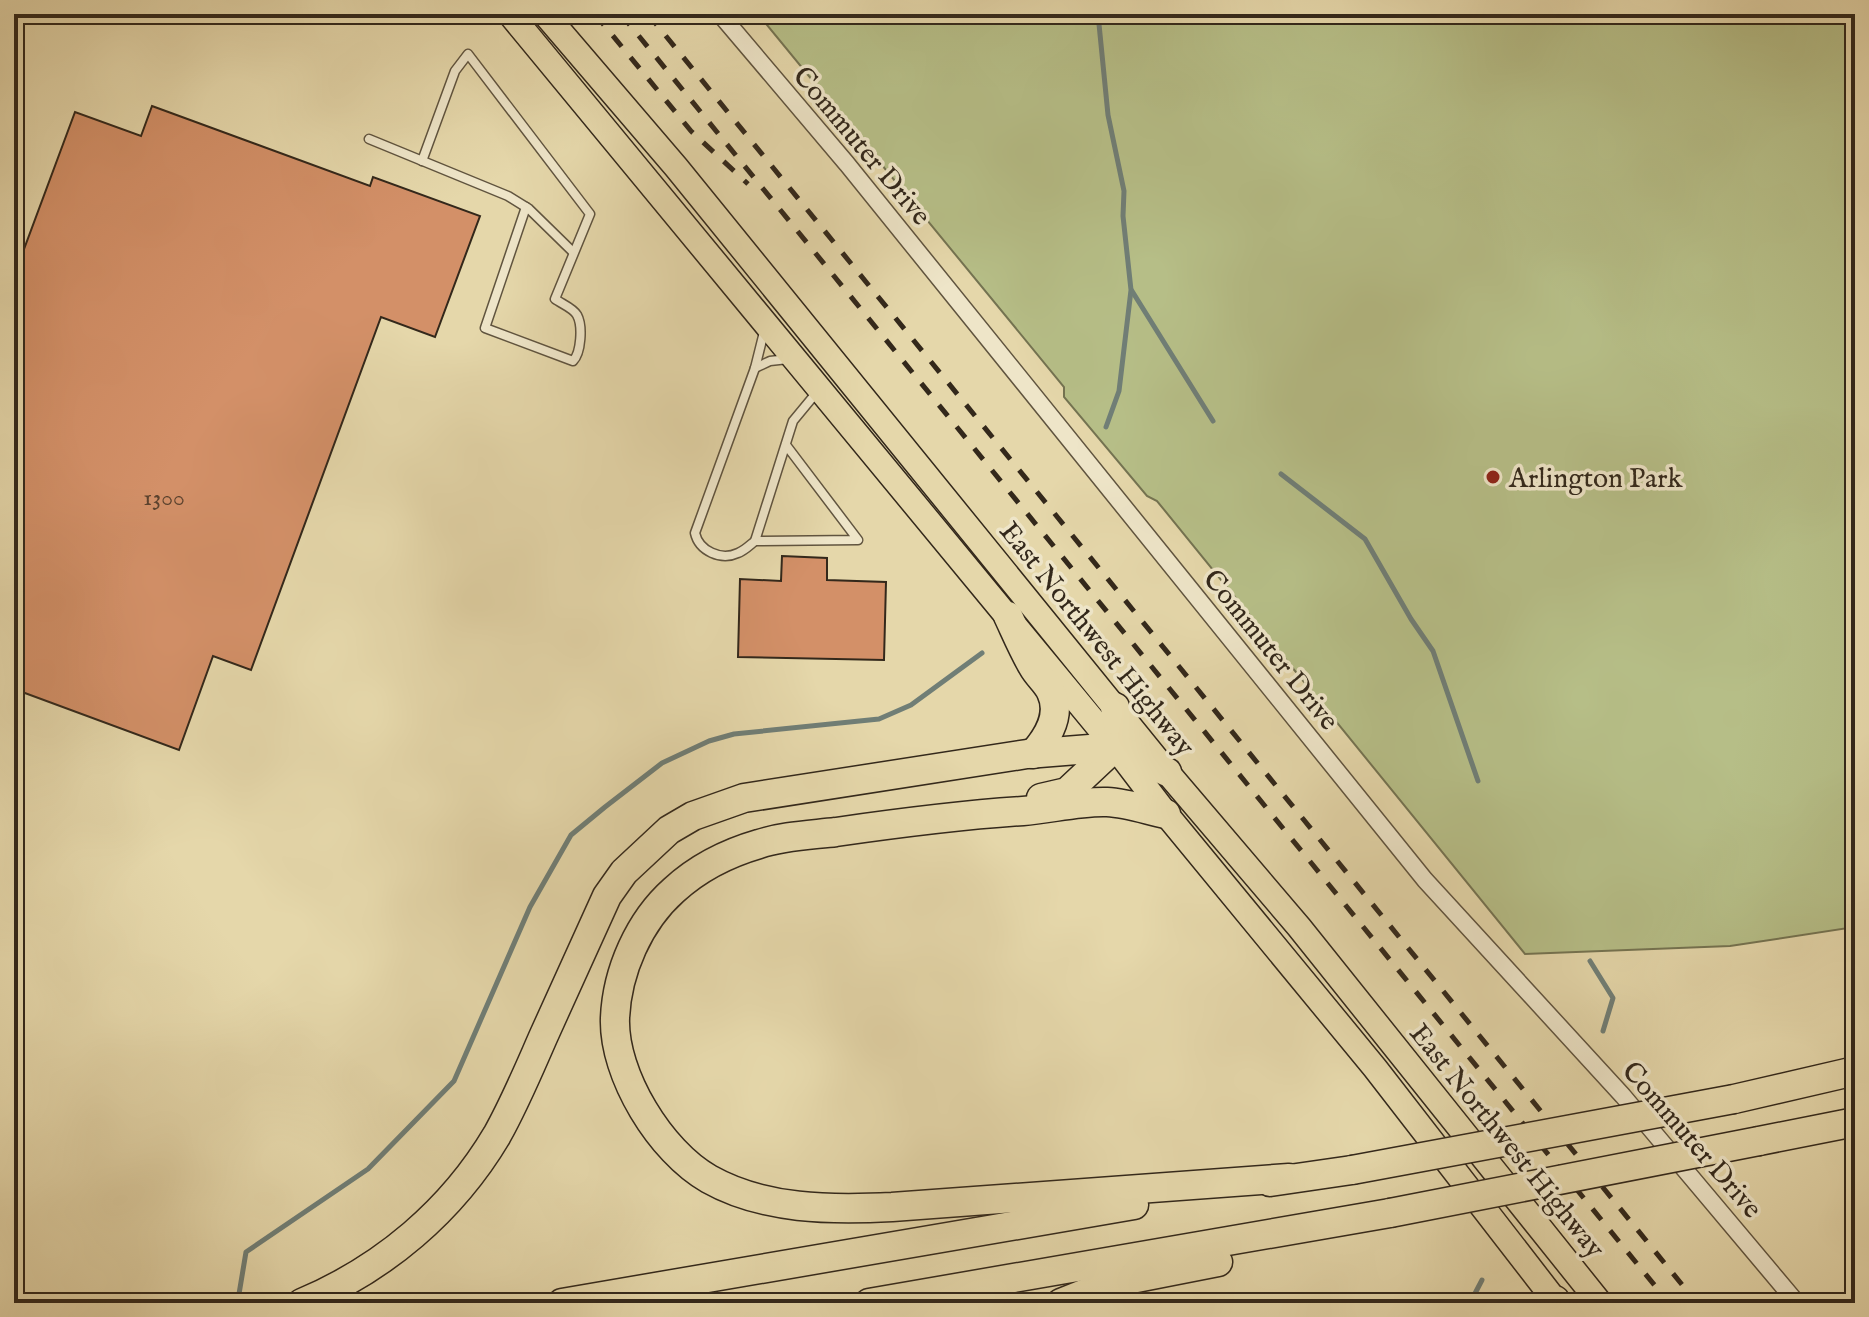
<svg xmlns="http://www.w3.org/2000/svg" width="1869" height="1317" font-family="'IM FELL English',serif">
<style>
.green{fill:#b6be87;stroke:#747351;stroke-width:2}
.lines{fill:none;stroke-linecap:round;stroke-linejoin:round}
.stream{stroke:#707e76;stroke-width:5}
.building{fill:#d39068;stroke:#33281b;stroke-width:2}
.lane-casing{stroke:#60543f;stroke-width:11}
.street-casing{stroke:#60543f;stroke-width:19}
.primary-casing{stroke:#33281b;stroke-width:27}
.highway-casing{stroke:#33281b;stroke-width:31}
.lane{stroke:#eee5c8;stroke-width:8}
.street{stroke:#eee5c8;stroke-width:16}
.primary{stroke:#e5d7aa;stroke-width:24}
.highway{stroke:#e5d7aa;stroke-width:28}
.rail{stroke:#33281b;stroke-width:5;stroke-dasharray:14 14;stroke-linecap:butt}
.highway-bridge-casing{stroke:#33281b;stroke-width:31;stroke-linecap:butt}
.highway-bridge{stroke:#e5d7aa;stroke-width:28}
.poi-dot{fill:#8f2418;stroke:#eee5c8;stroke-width:3}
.labels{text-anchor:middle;stroke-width:7;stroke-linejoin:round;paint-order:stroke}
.number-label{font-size:24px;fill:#5b422e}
.street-label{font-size:28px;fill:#33281b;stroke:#eee5c8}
.poi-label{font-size:28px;fill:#33281b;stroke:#eee5c8;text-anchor:start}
</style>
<rect width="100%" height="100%" fill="#e5d7aa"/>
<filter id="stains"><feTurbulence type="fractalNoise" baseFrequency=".0025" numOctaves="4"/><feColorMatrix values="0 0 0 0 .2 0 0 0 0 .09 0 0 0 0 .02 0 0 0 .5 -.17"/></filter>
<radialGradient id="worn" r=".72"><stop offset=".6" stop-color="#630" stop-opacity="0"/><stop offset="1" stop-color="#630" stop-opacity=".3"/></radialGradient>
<path class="green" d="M758,14H1855V927L1730,946L1525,954L1157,501L1147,496L1064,397V387Z"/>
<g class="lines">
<g class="stream">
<path d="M1098,14L1108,115L1124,191L1123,216L1131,290L1119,391L1106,427"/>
<path d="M1132,291L1213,421"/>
<path d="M1281,474L1365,539L1411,619L1433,651L1478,781"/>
<path d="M1590,961L1613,998L1603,1031"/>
<path d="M238,1300L246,1252L368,1169L454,1081L530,907L571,835L605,807L662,763L709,741L734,734L879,719L911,705L982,653"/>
<path d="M1470,1303L1482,1280"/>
</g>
</g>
<g class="building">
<path d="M152,106L370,186L373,177L480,216L435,337L381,317L251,670L213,656L179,750L14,689V276L75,112L141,136Z"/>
<path d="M782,556L827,558V580L886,582L884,660L738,657L740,579L781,581Z"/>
</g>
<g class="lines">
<defs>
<g id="lane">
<path d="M369,139L508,196L529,209L573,252"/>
<path d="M422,161L455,71L468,54L590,214L555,299C562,304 573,308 577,315C583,326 581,353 573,361L485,328L526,207"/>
<path d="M755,368L770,361L788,359"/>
<path d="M786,445L858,540L755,541L793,421L817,392"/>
<path d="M755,541C750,545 744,551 738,553C721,561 699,551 695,533L755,368L765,328"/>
</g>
<path id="street" d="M720,14L847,164L1425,880L1623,1096L1797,1303"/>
<g id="primary">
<path d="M510,14L1115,747L1166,814L1375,1068L1557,1303"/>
<path d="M545,14L676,167L1167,772L1299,927L1600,1303"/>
</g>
<g id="highway">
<path d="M1008,616C1016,633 1023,650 1033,667C1038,676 1047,683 1051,692C1062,715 1048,737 1033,754"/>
<path d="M1041,798L1067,792L1115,747L1119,732L1115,707"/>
<path d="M1166,814C1147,810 1127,803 1107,802C1079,801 1050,809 1023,811C960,815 899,823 836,832C811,835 783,836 759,844C728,853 698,868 674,890C639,921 617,971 615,1018C613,1075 661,1152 709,1179C764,1210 831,1210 892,1207L1289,1178"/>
<path d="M1734,1099L1855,1071"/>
<path d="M1759,1141L1855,1122"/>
<path d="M1270,1182L1352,1170"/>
<path d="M1555,1300L1556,1303"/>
<path d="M302,1303C383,1269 452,1211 497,1135C515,1103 529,1069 544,1035C565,989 586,943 607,896L624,872L669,830L693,816L744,798L1027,754L1115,747L1167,772"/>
<path d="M562,1303L1134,1205"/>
<path d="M869,1303L1390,1213"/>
<path d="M1061,1303L1111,1283L1218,1262"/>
</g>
</defs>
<use href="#lane" class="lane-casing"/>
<use href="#street" class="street-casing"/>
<use href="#primary" class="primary-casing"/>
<use href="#highway" class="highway-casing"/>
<use href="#lane" class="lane"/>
<use href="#street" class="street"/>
<use href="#primary" class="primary"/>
<use href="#highway" class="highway"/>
<g class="rail">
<path d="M595,14L691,131L748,184"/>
<path d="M621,14L1669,1303"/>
<path d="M648,14L1697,1303"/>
</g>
<defs>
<g id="highway-bridge">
<path d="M1352,1170L1734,1099"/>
<path d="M1390,1213L1759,1141"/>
</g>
</defs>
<use href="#highway-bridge" class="highway-bridge-casing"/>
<use href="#highway-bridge" class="highway-bridge"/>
</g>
<circle class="poi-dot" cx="1493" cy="477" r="8"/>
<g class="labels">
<g class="number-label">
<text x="164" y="505">1300</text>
</g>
<g class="street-label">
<text transform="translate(863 145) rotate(50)" y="10">Commuter Drive</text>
<text transform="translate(1098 638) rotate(51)" y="10">East Northwest Highway</text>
<text transform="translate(1272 649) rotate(51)" y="10">Commuter Drive</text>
<text transform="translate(1693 1139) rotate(49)" y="10">Commuter Drive</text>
<text transform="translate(1508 1140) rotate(51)" y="10">East Northwest Highway</text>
</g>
<g class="poi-label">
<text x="1509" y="487">Arlington Park</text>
</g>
</g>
<rect width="1869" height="1317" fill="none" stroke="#e5d7aa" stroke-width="48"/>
<rect x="16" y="16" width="1837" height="1285" fill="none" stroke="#33281b" stroke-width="4"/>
<rect x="24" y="24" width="1821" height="1269" fill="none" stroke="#33281b" stroke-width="2"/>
<rect width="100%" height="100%" filter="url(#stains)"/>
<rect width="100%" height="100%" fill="url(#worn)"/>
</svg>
